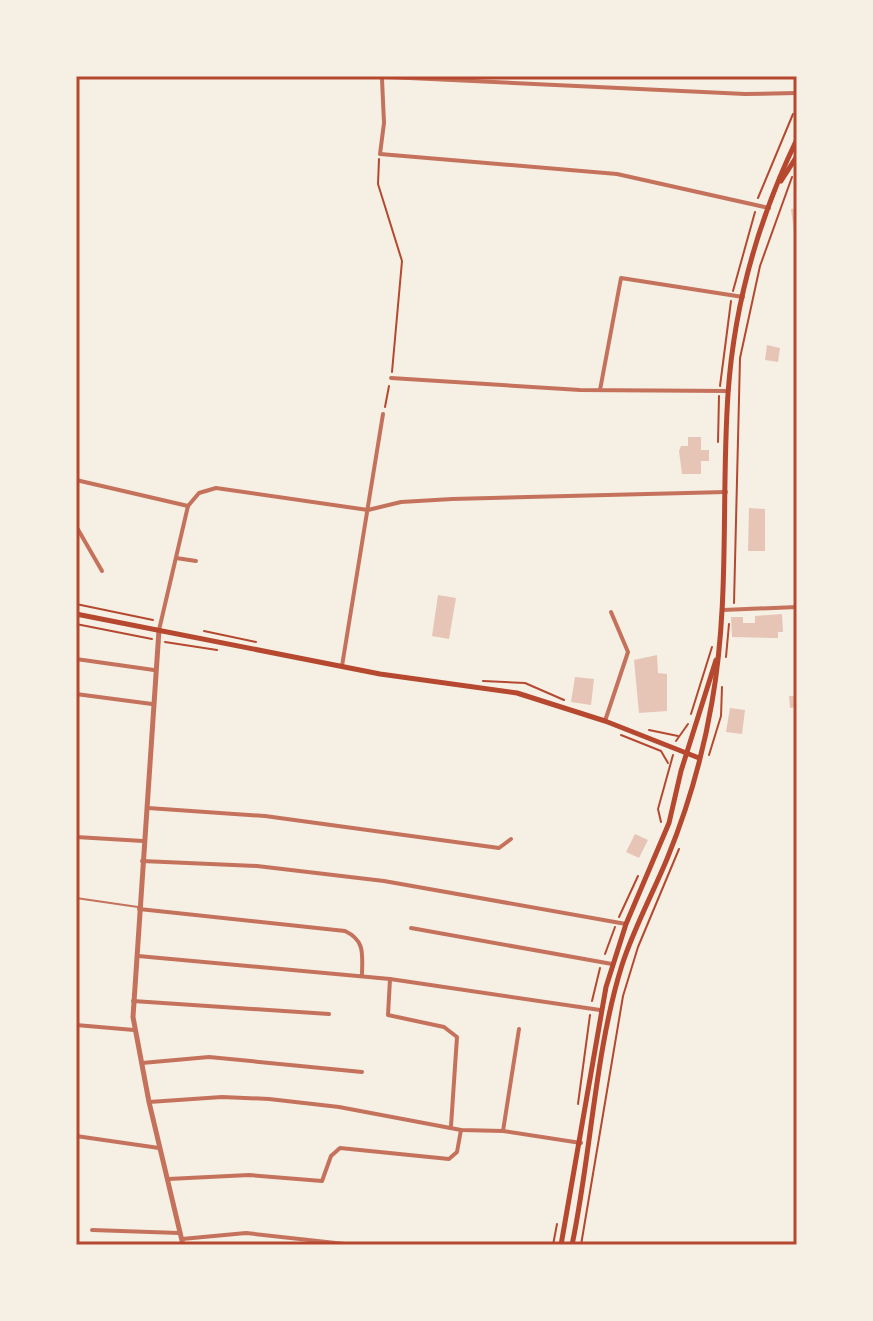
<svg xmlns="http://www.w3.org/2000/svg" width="873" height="1321" font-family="'Work Sans',sans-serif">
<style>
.building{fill:#e6c5b7}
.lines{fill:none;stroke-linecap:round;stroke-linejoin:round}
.path{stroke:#b5482f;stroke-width:2}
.service{stroke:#c5725c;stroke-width:2}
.minor{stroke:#c5725c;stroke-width:4}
.tertiary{stroke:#c5725c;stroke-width:5}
.secondary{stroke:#b5482f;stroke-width:5}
.neatline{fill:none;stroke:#b5482f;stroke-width:3}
</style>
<rect width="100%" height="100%" fill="#f6efe4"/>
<g class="building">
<path d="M797,208V241H795L791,209Z"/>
<path d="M767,345L780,348L778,362L765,360Z"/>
<path d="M688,437H701V450H709V461H701V474H682L679,451L681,446H688Z"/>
<path d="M749,508L765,509V551H748Z"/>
<path d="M438,595L456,598L449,639L432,636Z"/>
<path d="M782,614L783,632H778V638L732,637L731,617H743V623H755V616Z"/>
<path d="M657,655L658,673L667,674V711L639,713L634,660Z"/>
<path d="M575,677L594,679L591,705L571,702Z"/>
<path d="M789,696H797V707L790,708Z"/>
<path d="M730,708L745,710L742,734L726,732Z"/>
<path d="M635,834L648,840L639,858L626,852Z"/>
</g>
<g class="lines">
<g class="path">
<path d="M379,159L378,184L402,261L392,372"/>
<path d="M758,198L793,114"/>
<path d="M733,291L755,212"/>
<path d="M720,386L731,301"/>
<path d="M385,407L389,386"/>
<path d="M718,442L719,396"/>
<path d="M734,603L740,358L760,266L792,177"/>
<path d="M76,604L153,620"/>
<path d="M76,624L152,639"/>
<path d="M204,631L256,642"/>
<path d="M165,642L217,650"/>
<path d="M726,657L729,624"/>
<path d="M483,681L525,683L564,700"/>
<path d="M691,714L712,647"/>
<path d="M649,730L678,736"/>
<path d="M621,735L661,751L668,763"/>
<path d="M676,741L688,724"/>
<path d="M709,755L721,716L722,687"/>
<path d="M661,822L658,809L673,755"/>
<path d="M619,917L638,876"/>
<path d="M605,954L615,927"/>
<path d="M592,1001L600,968"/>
<path d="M578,1104L590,1015"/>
<path d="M553,1245L557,1224"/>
<path d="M581,1245L623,996L638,947L679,849"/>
</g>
<path class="service" d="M76,898L138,907"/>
<g class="minor">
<path d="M367,76L745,94L797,93"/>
<path d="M382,79L384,123L380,154L617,174L769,208"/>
<path d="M76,121V154"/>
<path d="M391,378L580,390L728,391"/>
<path d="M600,390L621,278L743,297"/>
<path d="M76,480L188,506"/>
<path d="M76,526L102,571"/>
<path d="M176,558L196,561"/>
<path d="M723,610L797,607"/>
<path d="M159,630L188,506L199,493L216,488L368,510L401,502L452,499L726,492"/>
<path d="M76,659L154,670"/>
<path d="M342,666L383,414"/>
<path d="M76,694L152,704"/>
<path d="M605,721L628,652L611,612"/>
<path d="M148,808L265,816L499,848L511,839"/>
<path d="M76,837L143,841"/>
<path d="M142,861L257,866L384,881L626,924"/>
<path d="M139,909L345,931C366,941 362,955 362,976"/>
<path d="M411,928L612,964"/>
<path d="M138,956L390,979L600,1010"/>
<path d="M390,979L388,1015L444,1027L457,1037L451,1126"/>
<path d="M133,1001L329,1014"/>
<path d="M76,1025L134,1030"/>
<path d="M142,1063L209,1057L362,1072"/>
<path d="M149,1102L222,1097L269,1099L339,1107L461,1130L503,1131L581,1143"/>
<path d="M503,1131L519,1029"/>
<path d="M76,1136L159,1148"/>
<path d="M168,1179L249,1175L322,1181L331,1156L340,1148L449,1159L457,1152L461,1130"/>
<path d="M76,1191H77"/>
<path d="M92,1230L179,1233"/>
<path d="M182,1239L246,1233L354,1245"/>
</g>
<path class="tertiary" d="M159,630L133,1017L149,1102L183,1245"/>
<g class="secondary">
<path d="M781,181L797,156"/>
<path d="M76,614L380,674L517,693L605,721L699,758"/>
<path d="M561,1245L606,987L626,924L669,823L681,771L716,660"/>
<path d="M572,1245C591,1155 595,1051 622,965C634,928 652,895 667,859C687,810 703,755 712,702C730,600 721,497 728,394C734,306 759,218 797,139"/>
</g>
</g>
<rect width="873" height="1321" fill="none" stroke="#f6efe4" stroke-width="156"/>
<rect x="78" y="78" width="717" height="1165" class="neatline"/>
</svg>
